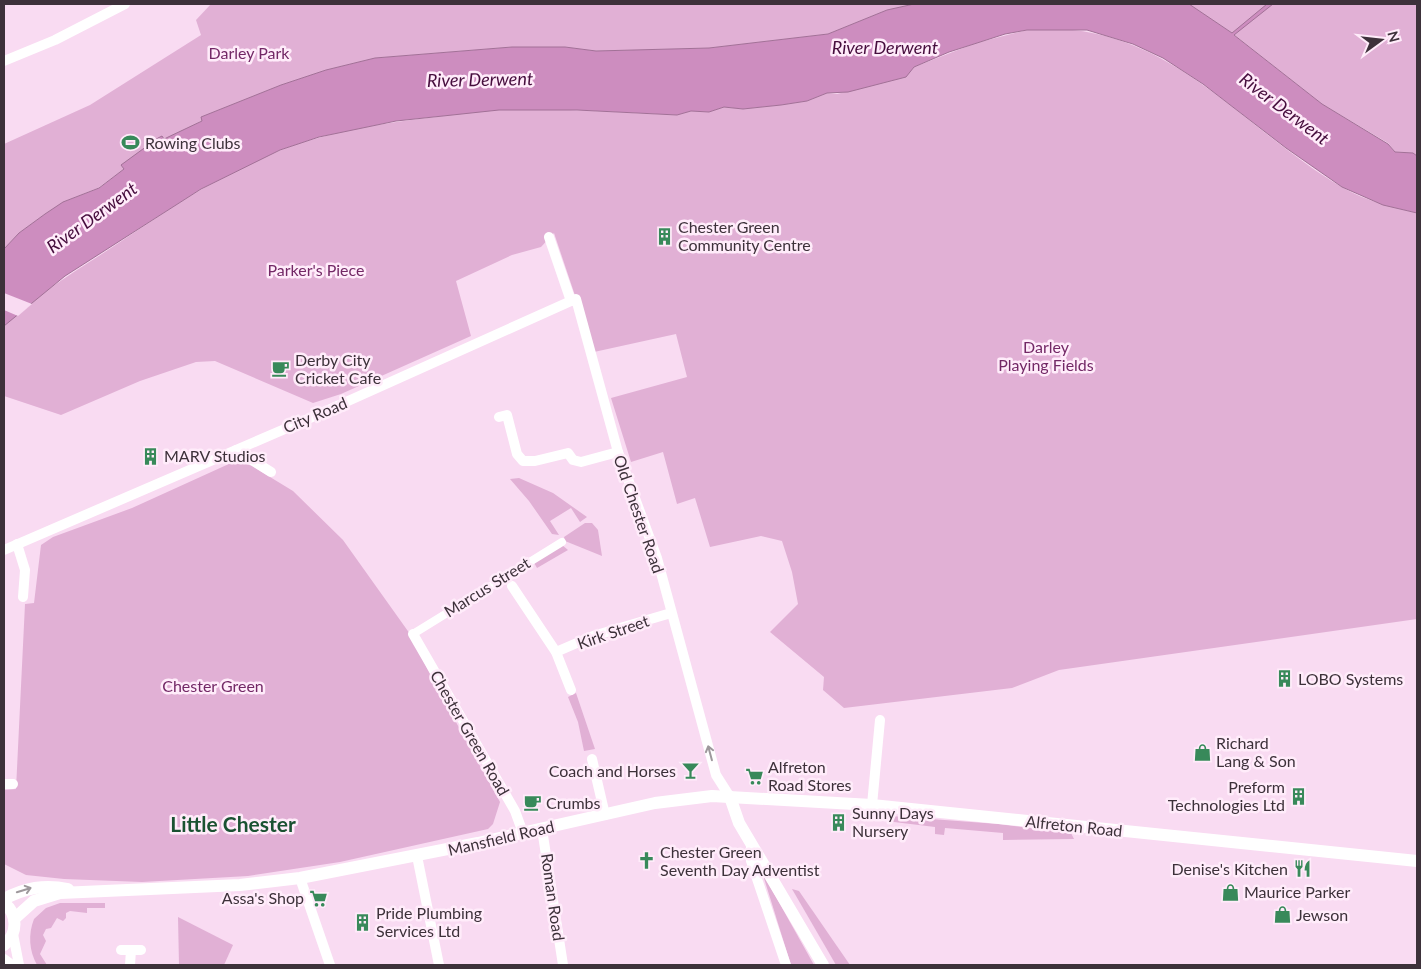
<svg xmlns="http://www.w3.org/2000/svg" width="1421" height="969" font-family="Lato,sans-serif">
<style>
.green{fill:#e1b0d5}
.water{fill:#cd8dbf;stroke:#a27197}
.pier{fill:#f9dbf2}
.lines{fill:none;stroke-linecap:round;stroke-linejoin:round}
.pedestrian{stroke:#fff;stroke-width:8}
.minor{stroke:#fff;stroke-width:10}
.tertiary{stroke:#fff;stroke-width:12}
.oneway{stroke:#9e989c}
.labels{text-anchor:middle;stroke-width:5;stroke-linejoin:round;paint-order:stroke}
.park-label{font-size:16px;fill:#732866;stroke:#ffecfa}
.poi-label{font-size:16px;fill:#3d313a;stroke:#ffecfa;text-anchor:start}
.street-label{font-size:16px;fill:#3d313a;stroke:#ffecfa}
.water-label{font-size:18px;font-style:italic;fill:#460d3d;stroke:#ffecfa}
.district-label{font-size:21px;font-weight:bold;fill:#1a5232;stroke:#ffecfa}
</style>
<rect width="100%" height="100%" fill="#f9dbf2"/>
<g class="green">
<path d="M211,4H914L887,10L828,34L709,48L596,51L565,47H512L375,58L326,70L281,85L201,117L203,120C190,127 172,140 158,138L122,166L124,169L98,188L68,200L45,214L19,233L4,249V144L90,105L201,35L196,20Z"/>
<path d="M1189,4H1417V156L1413,153L1395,152L1388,143L1322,104L1232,33Z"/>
<path d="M1059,29C1177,34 1247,132 1342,187C1366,201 1391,207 1417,213V619L1059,670L1012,688L844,708L823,690L824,677L770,632L798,604L792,572L782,541L761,536L710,547L695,498L677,504L663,452L631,462L611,398L687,377L676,334L594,352L554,233L541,247L512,255L456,281L471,336L341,394L313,403L215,361L196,362L140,381L61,415L4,396V326C39,291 82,268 123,240C173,207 224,171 281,150C331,131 383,123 436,117C457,114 478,110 500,110C559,107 618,113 677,115L691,111L709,112L724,107L743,109L781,105L807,101L827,93L837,94L905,77L914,67L976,43L1027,30Z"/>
<path d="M241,462L252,466L293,491L343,540L410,634L435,684L500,802L493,824L488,829L340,862L248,876L142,882L64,879L26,875L4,864V790L16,789L25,604L34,603L41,545L53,537L132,508L231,463Z"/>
<path d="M519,478L553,493L587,517L580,522L571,508L550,521L559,535L552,534L529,501L510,479Z"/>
<path d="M585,523H592L598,530L602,556L565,541L564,537Z"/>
<path d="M562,545L568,550L537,568L533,561Z"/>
<path d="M576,693L595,749L584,751L578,722L568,697Z"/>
<path d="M891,816L998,824L1071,833L1074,839L1003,840V833L945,828L944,835L935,834V827L894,822L889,819Z"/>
<path d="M762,872L814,965H791Z"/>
<path d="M792,889L799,891L850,965H836Z"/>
<path d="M60,903H105V908H87V913L70,911L66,913V918L63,921L57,918L51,928L46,929L43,935L46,941L40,954L47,965H37C29,951 28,934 34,919L46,908Z"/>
<path d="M178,917L233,945L224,965H179Z"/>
</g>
<path class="water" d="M914,4H1189L1232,33L1267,4H1273L1234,35L1322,104L1388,144L1395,152L1413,153L1417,156V213L1383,205L1342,187L1286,148L1203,84L1163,58L1133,44L1087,30H1027L1005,34L949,52L914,67L906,77L848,92L827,93L807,101L781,105L743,109L724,107L709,112L691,111L677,115L577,110H499L396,121L319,137L280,150L201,189L65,276L4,326V249L19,233L45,214L63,202L99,188L124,169L121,165L158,138L162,136L164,139L202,121L201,117L281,85L326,70L375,58L512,47H565L596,51L709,48L828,34L887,10Z"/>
<path class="pier" d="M4,293L32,304L18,316L4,310Z"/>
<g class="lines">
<path class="pedestrian" d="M413,634L562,542"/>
<g class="minor">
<path d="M4,61L55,40L125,4"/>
<path d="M549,237L571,301L576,299L618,452L657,558L716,775L730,797"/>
<path d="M499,417L507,415L517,454L523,461H535L568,453L573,460L581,462L618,452"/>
<path d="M236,450L271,472"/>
<path d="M17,544L25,570L23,597"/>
<path d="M4,550L308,419L571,301"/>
<path d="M512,586L556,652L571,690"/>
<path d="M413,634L515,811L523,833"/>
<path d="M556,652L593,636L671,613"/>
<path d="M592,759L605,815"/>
<path d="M4,784H13"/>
<path d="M872,805L880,720"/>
<path d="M542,829L563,965"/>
<path d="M751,844V861L786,965"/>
<path d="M417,856L439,965"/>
<path d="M300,878L330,965"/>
<path d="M13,934L19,965"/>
<path d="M121,950H141"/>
<path d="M4,959L12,965"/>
<path d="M130,965L131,950"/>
</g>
<g class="tertiary">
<path d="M730,797L739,823L823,965"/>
<path d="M4,899C25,888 44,884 68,889"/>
<path d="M4,903C18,914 18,934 4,945"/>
<path d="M14,919L34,901L60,893L240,885L300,878L478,843L655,803L712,796L872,805L1417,861"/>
</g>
</g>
<defs><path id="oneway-shaft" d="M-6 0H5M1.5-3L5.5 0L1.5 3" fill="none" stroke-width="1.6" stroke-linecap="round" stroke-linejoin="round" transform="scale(1.25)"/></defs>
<g class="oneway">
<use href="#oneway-shaft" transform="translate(710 753) rotate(-105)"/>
<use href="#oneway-shaft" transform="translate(24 890) rotate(-17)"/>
</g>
<defs>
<symbol id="stadium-bare" viewBox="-9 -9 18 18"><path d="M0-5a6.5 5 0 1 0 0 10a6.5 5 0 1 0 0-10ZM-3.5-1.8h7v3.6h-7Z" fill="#38895a" stroke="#ffecfa" stroke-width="2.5" paint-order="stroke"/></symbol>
<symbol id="building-bare" viewBox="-9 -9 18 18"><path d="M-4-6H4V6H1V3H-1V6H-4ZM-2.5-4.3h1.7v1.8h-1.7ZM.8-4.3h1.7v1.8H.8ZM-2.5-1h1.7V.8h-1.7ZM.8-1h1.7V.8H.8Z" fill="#38895a" stroke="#ffecfa" stroke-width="2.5" paint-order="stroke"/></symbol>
<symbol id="cafe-bare" viewBox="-9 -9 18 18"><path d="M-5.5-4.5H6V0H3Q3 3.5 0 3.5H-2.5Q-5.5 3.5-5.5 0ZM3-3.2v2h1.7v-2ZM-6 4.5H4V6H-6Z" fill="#38895a" stroke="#ffecfa" stroke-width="2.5" paint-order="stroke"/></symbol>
<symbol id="shop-bare" viewBox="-9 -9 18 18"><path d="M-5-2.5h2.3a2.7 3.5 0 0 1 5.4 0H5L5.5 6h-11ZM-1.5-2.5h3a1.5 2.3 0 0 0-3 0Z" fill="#38895a" stroke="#ffecfa" stroke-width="2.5" paint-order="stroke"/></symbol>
<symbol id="bar-bare" viewBox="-9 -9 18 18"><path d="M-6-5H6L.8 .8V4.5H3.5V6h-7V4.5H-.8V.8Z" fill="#38895a" stroke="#ffecfa" stroke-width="2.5" paint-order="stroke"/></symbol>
<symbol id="supermarket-bare" viewBox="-9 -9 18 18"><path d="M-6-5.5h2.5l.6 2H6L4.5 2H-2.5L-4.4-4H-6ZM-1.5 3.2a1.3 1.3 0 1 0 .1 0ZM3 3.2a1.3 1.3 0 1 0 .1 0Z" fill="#38895a" stroke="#ffecfa" stroke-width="2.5" paint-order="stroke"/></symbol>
<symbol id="church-bare" viewBox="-9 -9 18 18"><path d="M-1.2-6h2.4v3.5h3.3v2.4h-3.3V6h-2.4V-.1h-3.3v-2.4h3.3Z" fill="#38895a" stroke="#ffecfa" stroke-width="2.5" paint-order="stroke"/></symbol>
<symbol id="restaurant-bare" viewBox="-9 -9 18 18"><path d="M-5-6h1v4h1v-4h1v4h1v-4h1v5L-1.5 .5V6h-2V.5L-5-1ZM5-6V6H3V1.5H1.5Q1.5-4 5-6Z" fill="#38895a" stroke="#ffecfa" stroke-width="2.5" paint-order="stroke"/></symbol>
</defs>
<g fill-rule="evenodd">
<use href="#stadium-bare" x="118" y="130" width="25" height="25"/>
<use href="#building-bare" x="652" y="224" width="25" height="25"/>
<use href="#cafe-bare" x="268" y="356" width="25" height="25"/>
<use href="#building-bare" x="138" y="444" width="25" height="25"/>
<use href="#building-bare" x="1272" y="666" width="25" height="25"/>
<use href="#shop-bare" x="1190" y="740" width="25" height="25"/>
<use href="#bar-bare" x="678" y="758" width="25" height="25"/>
<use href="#supermarket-bare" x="742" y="764" width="25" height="25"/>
<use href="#building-bare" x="1286" y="784" width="25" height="25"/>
<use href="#cafe-bare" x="520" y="790" width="25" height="25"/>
<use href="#building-bare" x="826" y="810" width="25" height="25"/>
<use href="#church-bare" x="634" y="848" width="25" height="25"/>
<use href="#restaurant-bare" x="1290" y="856" width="25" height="25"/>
<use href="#shop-bare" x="1218" y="880" width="25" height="25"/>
<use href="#supermarket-bare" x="306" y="886" width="25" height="25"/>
<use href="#shop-bare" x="1270" y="902" width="25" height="25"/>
<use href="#building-bare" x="350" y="910" width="25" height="25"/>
</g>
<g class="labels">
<g class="park-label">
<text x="249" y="59">Darley Park</text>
<text x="316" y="276">Parker's Piece</text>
<text x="1046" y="353">Darley<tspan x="1046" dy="18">Playing Fields</tspan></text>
<text x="213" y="692">Chester Green</text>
</g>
<g class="poi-label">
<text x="145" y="149">Rowing Clubs</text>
<text x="678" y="233">Chester Green<tspan x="678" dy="18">Community Centre</tspan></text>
<text x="295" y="366">Derby City<tspan x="295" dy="18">Cricket Cafe</tspan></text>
<text x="164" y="462">MARV Studios</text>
<text x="1298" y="685">LOBO Systems</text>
<text x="1216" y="749">Richard<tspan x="1216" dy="18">Lang &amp; Son</tspan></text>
<text x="768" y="773">Alfreton<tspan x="768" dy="18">Road Stores</tspan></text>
<text x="676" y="777" text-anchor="end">Coach and Horses</text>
<text x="1285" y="793" text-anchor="end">Preform<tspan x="1285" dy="18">Technologies Ltd</tspan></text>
<text x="546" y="809">Crumbs</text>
<text x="852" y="819">Sunny Days<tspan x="852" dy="18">Nursery</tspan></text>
<text x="660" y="858">Chester Green<tspan x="660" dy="18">Seventh Day Adventist</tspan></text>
<text x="1288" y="875" text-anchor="end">Denise's Kitchen</text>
<text x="1244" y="898">Maurice Parker</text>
<text x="304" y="904" text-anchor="end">Assa's Shop</text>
<text x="376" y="919">Pride Plumbing<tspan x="376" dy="18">Services Ltd</tspan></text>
<text x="1296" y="921">Jewson</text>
</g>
<g class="street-label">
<text transform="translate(315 415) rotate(-23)" y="6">City Road</text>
<text transform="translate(639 514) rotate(71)" y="6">Old Chester Road</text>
<text transform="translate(487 587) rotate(-32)" y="6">Marcus Street</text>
<text transform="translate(613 632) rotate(-19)" y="6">Kirk Street</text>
<text transform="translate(470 733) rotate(60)" y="6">Chester Green Road</text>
<text transform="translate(1074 826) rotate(6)" y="6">Alfreton Road</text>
<text transform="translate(501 838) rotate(-13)" y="6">Mansfield Road</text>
<text transform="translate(553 897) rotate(82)" y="6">Roman Road</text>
</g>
<g class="water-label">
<text x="885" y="54">River Derwent</text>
<text transform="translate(480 80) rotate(-1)" y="6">River Derwent</text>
<text transform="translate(1284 109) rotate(37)" y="6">River Derwent</text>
<text transform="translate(92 218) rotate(-36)" y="6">River Derwent</text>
</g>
<g class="district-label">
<text x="233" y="832">Little Chester</text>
</g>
</g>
<rect width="1421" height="969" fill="none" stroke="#3d313a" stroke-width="10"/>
<g transform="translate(1381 40) rotate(75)" stroke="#ffecfa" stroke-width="4" paint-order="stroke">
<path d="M0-4L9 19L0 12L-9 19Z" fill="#3d313a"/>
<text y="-8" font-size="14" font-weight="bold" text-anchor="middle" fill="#3d313a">N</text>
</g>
</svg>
